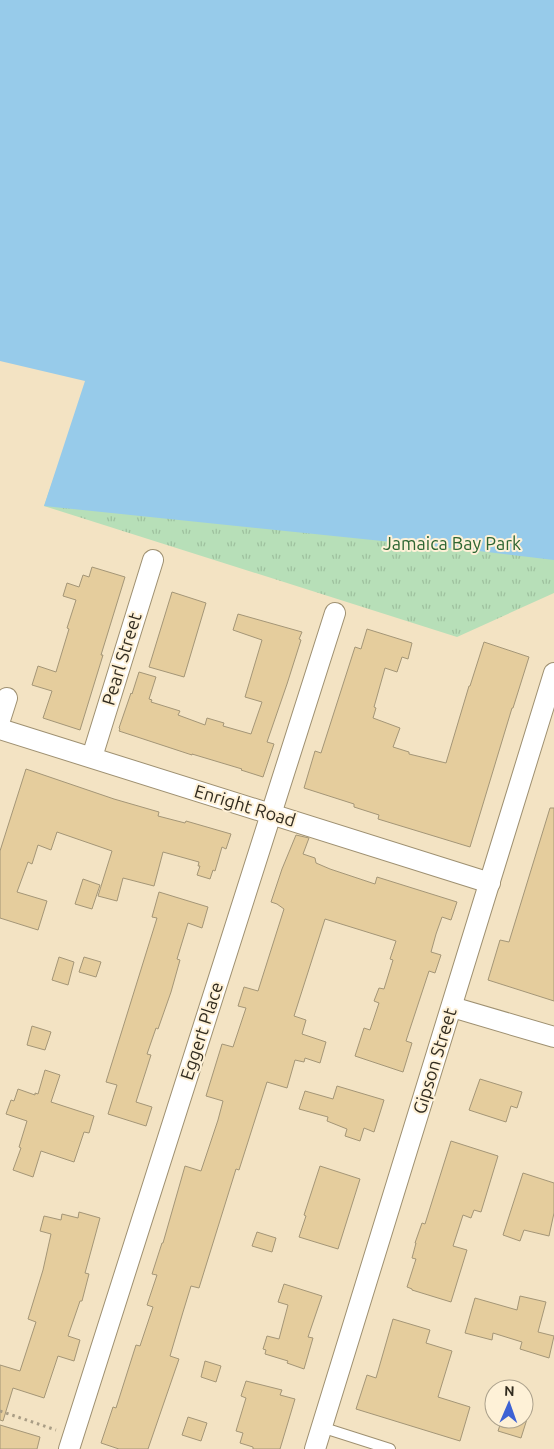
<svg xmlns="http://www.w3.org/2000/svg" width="554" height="1449" font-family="Ubuntu,sans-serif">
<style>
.park{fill:url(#park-tufts)}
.water{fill:#97cbea}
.building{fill:#e5cd9d;stroke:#a49677}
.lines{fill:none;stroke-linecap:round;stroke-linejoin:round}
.service-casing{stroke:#9e9071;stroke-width:12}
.minor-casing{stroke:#9e9071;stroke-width:22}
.path{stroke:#a99d85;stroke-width:3;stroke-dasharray:2.5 4;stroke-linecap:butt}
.service{stroke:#fff;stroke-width:10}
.minor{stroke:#fff;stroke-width:20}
.labels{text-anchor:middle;stroke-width:4;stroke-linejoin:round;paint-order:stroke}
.park-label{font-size:18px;fill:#2e6532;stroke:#fef1d7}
.street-label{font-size:18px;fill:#312b1f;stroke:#fef1d7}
</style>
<defs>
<pattern id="park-tufts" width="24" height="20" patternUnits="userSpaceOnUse" patternTransform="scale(1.25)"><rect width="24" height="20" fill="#b7dfb8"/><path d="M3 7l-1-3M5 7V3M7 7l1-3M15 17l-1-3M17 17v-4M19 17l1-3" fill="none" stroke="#9ec09e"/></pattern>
</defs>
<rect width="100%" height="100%" fill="#f3e3c3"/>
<path class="park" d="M85,388L554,474V593L457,637L44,506Z"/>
<path class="water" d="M0,0H554V560L479,551L44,506L85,381L0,361Z"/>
<g class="building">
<path d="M92,567L125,577L101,655H103L80,730L43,718L52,691L32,685L38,666L56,672L69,629L67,628L76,600L63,596L67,583L79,587L83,575L89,577Z"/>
<path d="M172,592L206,603L184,677L149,667Z"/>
<path d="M238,614L302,632L299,639L301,640L287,684L267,742L274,744L263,777L241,770L242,769L192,754V755L119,731L120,729L119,728L131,693L132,694L139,672L156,677L149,699L152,700L151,702L180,711L178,715L205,725L207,718L224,723L223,726L251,734L262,702L245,697L262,640L233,630Z"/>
<path d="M367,629L412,643L408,659L402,657L397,672L385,668L374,707L376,708L373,718L400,728L393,747L409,752V754L446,763L469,686H470L484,642L529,657L513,708H512L470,847L378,819L379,815L354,807V804L304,788L315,751L321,753L355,647L361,649Z"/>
<path d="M26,769L114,799L159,812L158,816L185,823L186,821L231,834L226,849L222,847L215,871L213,870L210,879L197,875L200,866H198L199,862L163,852L154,886L123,878L117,901L98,896L112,851L57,832L51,850L38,845L32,864L28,862L17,892L47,901L38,930L0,918V851Z"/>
<path d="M550,808H554V1001L488,980L500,940L509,942Z"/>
<path d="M296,835L309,838L303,854L315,858L316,863L330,869L375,884L377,877L457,902L451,920L442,917L436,934L431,952L441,955L435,973L429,971L406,1041L412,1043L403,1072L355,1056L364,1028L370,1030L379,1003L374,1001L379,988L384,989L393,960L390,959L396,941L325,919L294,1016L306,1020L302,1034L326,1042L320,1063L305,1058L304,1062L295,1060L287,1088L267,1082L239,1170L236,1169L199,1288L191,1286L183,1312L170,1356L179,1359L148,1449H119L101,1443L113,1407L116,1408L136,1345L140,1346L153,1307L147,1305L157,1275L152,1274L162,1243H163L185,1166L201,1171L218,1120L223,1101L206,1096L222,1044L233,1047L246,1008L238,1006L244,987L258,991L284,909L277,904L271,902L282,869Z"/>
<path d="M83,879L100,885L92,909L75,904Z"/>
<path d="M159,892L208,907L202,928L188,923L177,959L180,960L171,992L158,1029L156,1028L147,1054L151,1055L136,1102L152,1107L146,1126L108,1114L117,1085L106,1082L157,918L152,917Z"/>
<path d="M59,957L74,962L68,985L52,980Z"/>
<path d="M84,957L101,962L96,977L79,972Z"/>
<path d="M32,1026L51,1032L45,1050L27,1045Z"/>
<path d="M45,1070L60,1075L51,1102L94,1116L89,1133L84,1132L74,1162L41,1151L33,1177L13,1170L21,1148L19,1147L27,1121L6,1114L11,1100L14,1101L18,1089L35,1095V1093L38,1094Z"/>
<path d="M480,1079L522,1092L517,1108L511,1106L506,1122L469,1110Z"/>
<path d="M337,1086L384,1100L374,1132L364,1128L360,1141L345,1136L347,1129L327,1121L328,1117L299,1109L305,1091L333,1099Z"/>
<path d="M451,1141L498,1156L481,1212L474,1210L471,1218L463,1215L453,1246L467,1250L451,1302L412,1290V1289L407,1287L416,1259L412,1258L416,1243H415L422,1223L425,1224Z"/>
<path d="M320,1166L360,1179L338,1249L299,1237L306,1216L304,1215Z"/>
<path d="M523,1173L554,1183V1213L549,1236L524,1230L520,1241L503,1235Z"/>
<path d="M79,1212L100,1218L85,1273L89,1274L82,1301H80L78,1307L68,1336L80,1340L74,1361L58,1356L44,1398L13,1388L3,1421L0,1420V1365L20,1371L36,1322L28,1319L43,1270L51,1234L40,1231L44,1216L61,1220L62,1214L78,1218Z"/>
<path d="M257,1232L276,1238L272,1252L252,1246Z"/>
<path d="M284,1284L322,1296L308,1337L313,1338L304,1369L287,1363L288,1361L265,1354L266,1350L263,1349L267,1336L279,1339L288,1305L278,1302Z"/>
<path d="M520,1296L546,1302L538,1332L554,1336L549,1358L520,1349L522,1342L493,1333L492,1340L465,1333L475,1298L517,1310Z"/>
<path d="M393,1319L430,1330L426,1343L452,1351L438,1397L470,1407L460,1441L356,1409L367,1375L376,1378Z"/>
<path d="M205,1361L221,1366L216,1382L201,1377Z"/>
<path d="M246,1381L282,1390L280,1395L295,1399L280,1449H253V1447L240,1443L243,1433L236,1431L246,1398L241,1396Z"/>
<path d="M188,1417L207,1423L201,1441L182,1435Z"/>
<path d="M502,1419H527L521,1438L498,1431Z"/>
<path d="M0,1425L40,1437L37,1449H0Z"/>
</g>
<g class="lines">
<defs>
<path id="service" d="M321,1427L390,1449"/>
<g id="minor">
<path d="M0,720L7,698"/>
<path d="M0,729L490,883"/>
<path d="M92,757L153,560"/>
<path d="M452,1007L554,1037"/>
<path d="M69,1449L335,613"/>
<path d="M315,1449L554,673"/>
</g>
</defs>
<use href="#service" class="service-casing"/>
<use href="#minor" class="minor-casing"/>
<path class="path" d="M0,1411L56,1430"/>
<use href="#service" class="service"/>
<use href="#minor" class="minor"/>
</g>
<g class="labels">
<g class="park-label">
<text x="452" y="550">Jamaica Bay Park</text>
</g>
<g class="street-label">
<text transform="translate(122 659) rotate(-73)" y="6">Pearl Street</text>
<text transform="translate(245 806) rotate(17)" y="6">Enright Road</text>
<text transform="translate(202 1031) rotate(-72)" y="6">Eggert Place</text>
<text transform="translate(435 1061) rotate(-73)" y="6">Gipson Street</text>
</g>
</g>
<g transform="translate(509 1404) rotate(2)"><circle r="24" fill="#fef1d7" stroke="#aca28d"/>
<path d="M0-4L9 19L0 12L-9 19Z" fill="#3e62d4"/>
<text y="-8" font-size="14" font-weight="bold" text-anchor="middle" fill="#312b1f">N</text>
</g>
</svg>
